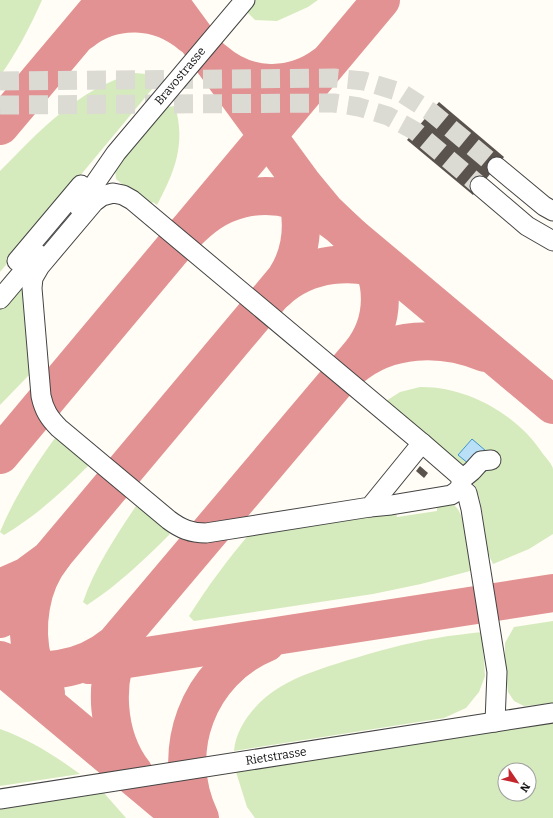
<svg xmlns="http://www.w3.org/2000/svg" width="553" height="818" font-family="Bitter,serif">
<style>
.green{fill:#d5ebbd;fill-rule:evenodd}
.water{fill:#b9e0f7;stroke:#3f96cf}
.lines{fill:none;stroke-linecap:round;stroke-linejoin:round}
.taxiway{stroke:#e29292;stroke-width:38}
.building{fill:#5a524d}
.minor-tunnel{stroke:#dbdad3;stroke-width:19;stroke-dasharray:19 10;stroke-linecap:butt}
.minor-casing{stroke:#444;stroke-width:21}
.minor{stroke:#fff;stroke-width:19}
.labels{text-anchor:middle;stroke-width:4;stroke-linejoin:round;paint-order:stroke}
.street-label{font-size:12px;fill:#111;stroke:#fff}
</style>
<rect width="100%" height="100%" fill="#fffdf5"/>
<g class="green">
<path d="M0,0H42C30,27 17,52 0,76Z"/>
<path d="M255,0H318L308,7L277,21L255,20L246,11Z"/>
<path d="M135,73L146,74L154,78L153,88L0,272V171C42,129 76,90 135,73Z"/>
<path d="M175,106C186,144 175,171 157,205L153,202L149,206L116,179L115,168L167,107Z"/>
<path d="M22,282L30,374L0,405V308Z"/>
<path d="M420,387C467,386 518,415 543,454C546,458 552,464 553,469C553,475 553,482 553,488C553,503 553,518 553,534L529,549L493,564C481,542 486,514 477,491C474,483 469,476 464,470L383,403L400,392Z"/>
<path d="M61,436L88,459L85,463L88,466C62,492 36,516 4,535L0,532C14,498 34,467 55,438L58,440Z"/>
<path d="M437,503L453,504C467,515 471,554 470,571L421,584L373,594L194,621L189,616C208,586 228,559 251,532L395,509L397,517L437,511Z"/>
<path d="M142,505L170,527L167,531L170,534C144,560 118,585 87,605L83,602C95,567 116,536 136,506L138,508Z"/>
<path d="M553,621V703L524,706L514,701L508,692L505,665V643L514,627Z"/>
<path d="M482,632L485,676L479,692L466,708L444,718L234,751C236,725 258,700 280,687C300,675 323,668 345,661C375,652 406,643 437,638C452,635 467,634 482,632Z"/>
<path d="M553,723V818H255L247,807L236,772ZM505,770H529V794H505Z"/>
<path d="M0,729C29,739 55,756 80,774L0,786Z"/>
<path d="M104,793L126,818H0V809Z"/>
</g>
<path class="water" d="M472,439L493,457L495,460L485,472L483,470L480,473L458,455Z"/>
<g class="lines">
<g class="taxiway">
<path d="M168,0L302,183L326,212L349,234L553,405"/>
<path d="M81,32C114,6 159,8 191,35"/>
<path d="M215,61C247,89 292,90 325,65"/>
<path d="M0,126L106,0"/>
<path d="M276,291C307,262 355,257 392,274"/>
<path d="M351,368C388,336 442,335 485,353"/>
<path d="M0,455L381,0"/>
<path d="M0,588L27,576L50,559L285,279C305,249 304,214 293,181"/>
<path d="M0,619L37,575"/>
<path d="M124,640C102,679 106,737 134,773"/>
<path d="M0,660C39,678 82,671 115,644L360,354C386,322 387,277 360,245C354,238 347,232 340,226C310,202 279,190 241,199C217,205 202,217 185,234"/>
<path d="M0,665L183,818"/>
<path d="M89,665L553,593"/>
<path d="M46,693C41,683 36,672 33,662C24,627 30,584 53,556"/>
<path d="M200,818C168,752 198,671 266,643"/>
</g>
</g>
<g class="building">
<path d="M439,102L504,157L473,195L407,140Z"/>
<path d="M420,466L428,473L424,478L416,471Z"/>
</g>
<g class="lines">
<g class="minor-tunnel">
<path d="M0,81L334,78L364,81L400,92L431,112L497,167"/>
<path d="M0,105L334,103L359,107L388,116L415,131L480,186"/>
</g>
<defs>
<g id="minor">
<path d="M497,167L544,206L553,211"/>
<path d="M480,186L527,226L553,241"/>
<path d="M113,193L123,195L132,200L422,443L370,507L206,533C191,533 181,529 169,520L59,428C49,418 44,410 41,396L32,288L33,278L40,266L94,202L102,196Z"/>
<path d="M78,206L89,192L116,153L245,0"/>
<path d="M17,261L81,185"/>
<path d="M0,299L38,254"/>
<path d="M461,480L472,471L481,461L491,460"/>
<path d="M460,488L467,493L471,509L497,672L495,722"/>
<path d="M370,507L391,505L451,495C460,490 463,485 460,476L422,443"/>
<path d="M0,799L553,713"/>
</g>
</defs>
<use href="#minor" class="minor-casing"/>
<use href="#minor" class="minor"/>
</g>
<g class="labels">
<g class="street-label">
<text transform="translate(180 76) rotate(-50)" y="4">Bravostrasse</text>
<text transform="translate(276 756) rotate(-9)" y="4">Rietstrasse</text>
</g>
</g>
<g transform="translate(517 782) rotate(124)"><circle r="19" fill="#ffffff" stroke="#a0a0a0"/>
<path d="M0-3L7 15L0 10L-7 15Z" fill="#c4262e"/>
<text y="-6" font-size="11" font-weight="bold" text-anchor="middle" fill="#111111">N</text>
</g>
</svg>
